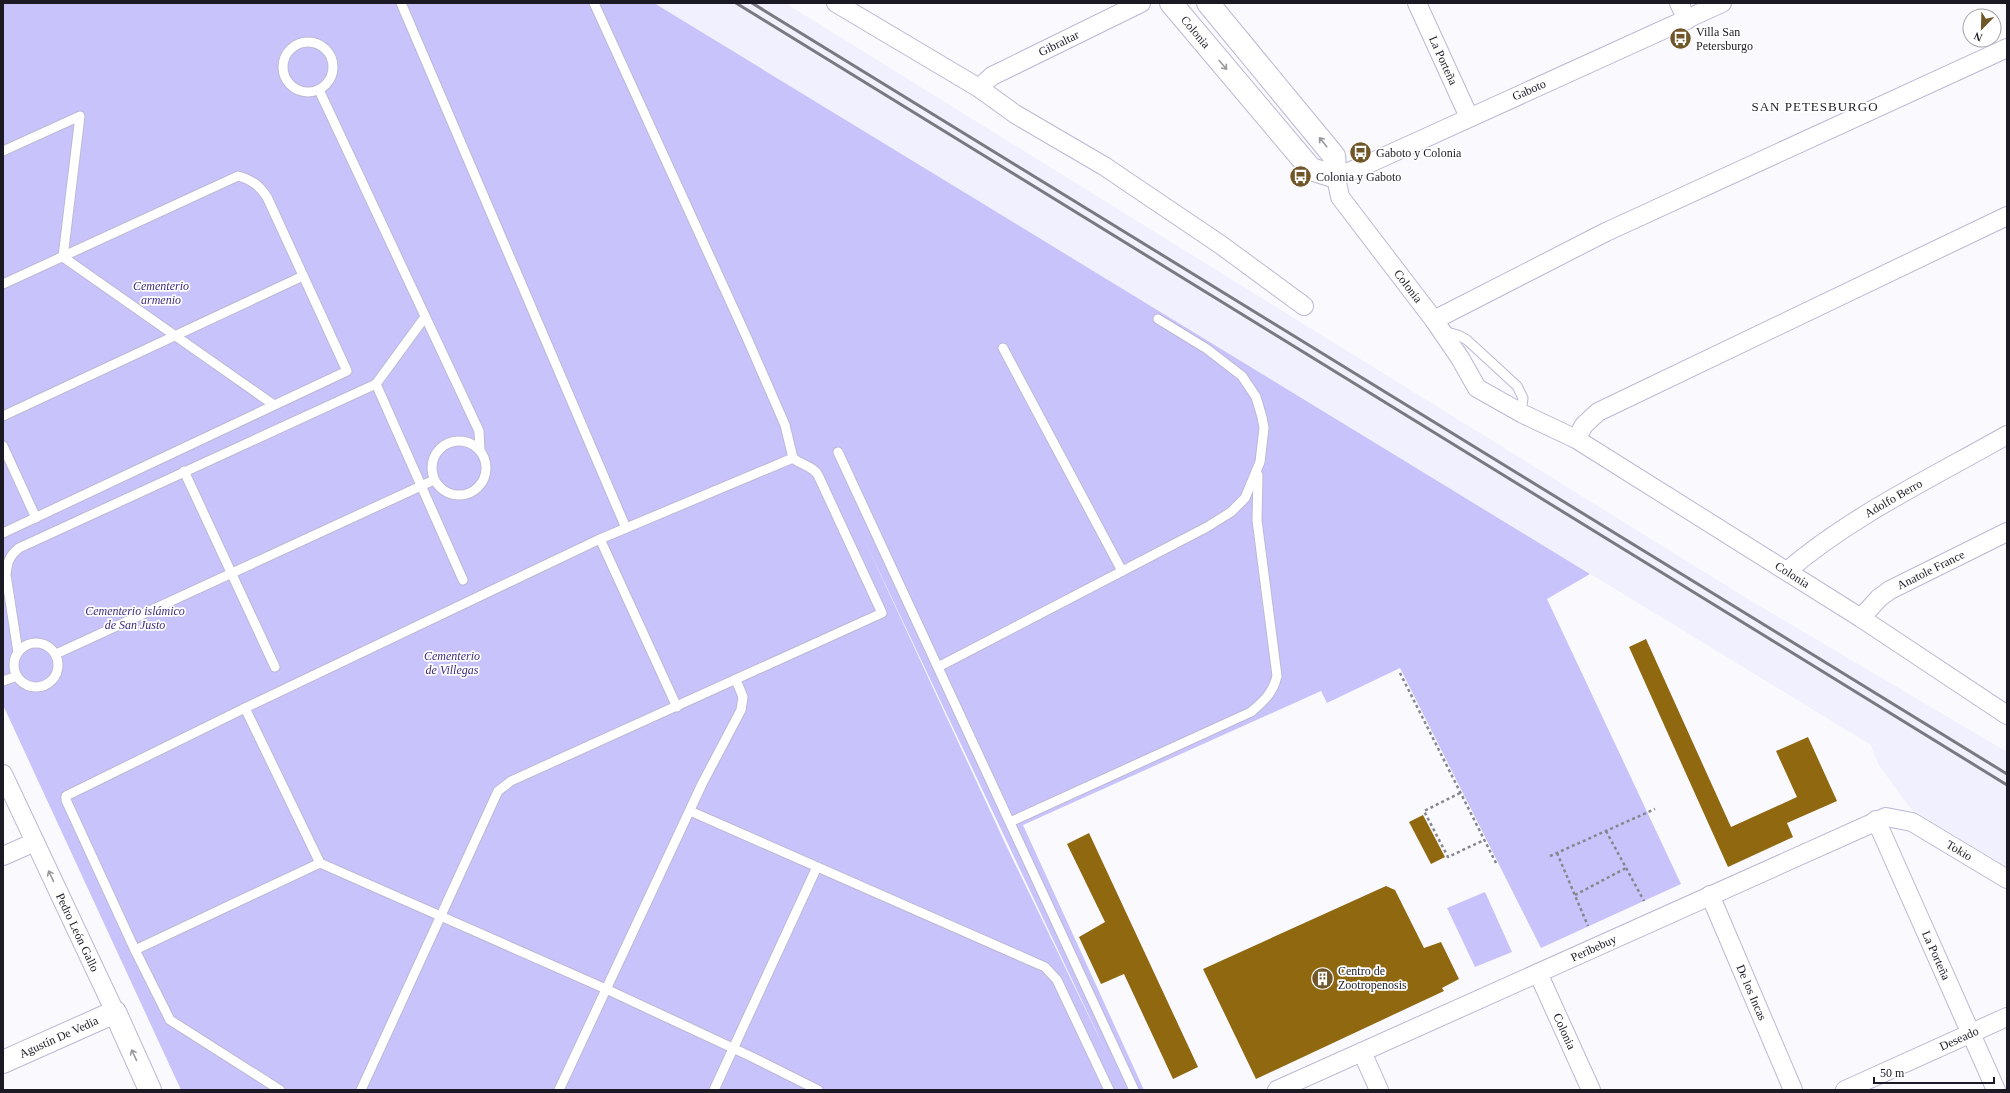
<svg xmlns="http://www.w3.org/2000/svg" width="2010" height="1093" font-family="Georgia,serif">
<style>
.built{fill:#f1f0fe}
.green{fill:#c9c3fc;fill-rule:evenodd}
.building{fill:#8f6810}
.lines{fill:none;stroke-linecap:round;stroke-linejoin:round}
.lane-casing{stroke:#bbb9d4;stroke-width:11}
.street-casing{stroke:#bbb9d4;stroke-width:20}
.secondary-casing{stroke:#bbb9d4;stroke-width:24}
.path{stroke:#86868d;stroke-width:2.5;stroke-dasharray:3 3;stroke-linecap:butt}
.lane{stroke:#fff;stroke-width:9}
.street{stroke:#fff;stroke-width:18}
.secondary{stroke:#fff;stroke-width:22}
.rail{stroke:#797981;stroke-width:3}
.oneway{stroke:#98989c}
.labels{text-anchor:middle;stroke-width:3.5;stroke-linejoin:round;paint-order:stroke}
.street-label{font-size:12px;fill:#1b1a24;stroke:#fff}
.poi-label{font-size:12px;fill:#1b1a24;stroke:#fff;text-anchor:start}
.park-label{font-size:12px;font-style:italic;fill:#3f2a7f;stroke:#fff}
.neighbourhood-label{font-size:13px;letter-spacing:1px;fill:#1b1a24;stroke:#fff}
</style>
<rect width="100%" height="100%" fill="#f9f9fe"/>
<path class="built" d="M654,3H785L1748,599L2007,752V867L1912,810L1878,764L1871,745Z"/>
<g class="green">
<path d="M3,3H654L1590,574L1547,599L1681,884L1541,948L1400,668L1327,703L1321,691L1023,825L1144,1090H181L3,705ZM864,539L1109,1058L1005,843Z"/>
<path d="M1485,892L1512,952L1475,967L1447,908Z"/>
</g>
<g class="building">
<path d="M1646,639L1731,827L1797,797L1776,751L1808,737L1837,801L1787,823L1793,837L1728,867L1629,647Z"/>
<path d="M1423,815L1445,857L1431,864L1409,822Z"/>
<path d="M1089,833L1198,1067L1173,1079L1124,974L1101,984L1079,937L1105,922L1067,844Z"/>
<path d="M1386,886L1395,890L1424,948L1441,942L1459,979L1442,988L1444,991L1256,1079L1203,969Z"/>
</g>
<g class="lines">
<defs>
<g id="lane">
<path d="M401,3L626,528"/>
<circle cx="308" cy="67" r="25"/>
<path d="M319,90L479,431L480,451"/>
<path d="M3,151L80,116L63,257"/>
<path d="M63,257L274,405"/>
<path d="M3,284L238,176C252,180 259,185 267,197L347,371L3,533"/>
<path d="M425,317L376,384L463,580"/>
<path d="M1443,331L1458,335L1467,340L1517,386L1523,398L1521,413"/>
<path d="M1003,348L1122,571"/>
<path d="M3,416L303,276"/>
<circle cx="459" cy="468" r="27"/>
<path d="M3,446L36,518"/>
<path d="M838,452L1134,1090"/>
<path d="M184,471L275,667"/>
<path d="M600,539L677,707"/>
<circle cx="36" cy="665" r="22"/>
<path d="M18,652L6,575C7,563 9,556 19,548L376,384"/>
<path d="M56,654L434,480"/>
<path d="M938,667L1207,527L1231,512L1245,498L1260,462L1264,428L1262,417L1256,397L1242,376L1207,349L1158,319"/>
<path d="M3,681L17,676"/>
<path d="M245,708L320,863L606,989L752,1057L818,1090"/>
<path d="M690,811L1045,967L1057,980L1109,1090"/>
<path d="M1010,822L1251,712C1264,701 1273,693 1277,676L1257,520L1258,475"/>
<path d="M135,950L320,863"/>
<path d="M280,1090L170,1020L135,950L66,800V796L245,708L600,539L793,458"/>
<path d="M361,1090L498,791L511,781L882,613L818,475C813,466 801,465 793,458L785,425L747,338L594,3"/>
<path d="M559,1090L702,784L741,710L743,697L736,680"/>
<path d="M714,1090L817,867"/>
</g>
<g id="street">
<path d="M836,3L979,88L1015,114L1104,166L1221,245L1304,306"/>
<path id="s1" d="M1417,3L1469,117"/>
<path d="M1679,3L1687,20"/>
<path id="s2" d="M1722,3L1368,164L1336,177L1340,197L1434,320L1460,358L1477,388L1523,414L1576,439L1861,618L2007,715"/>
<path id="s3" d="M979,88L992,76L1141,3"/>
<path d="M1434,320L1606,232L2007,48"/>
<path d="M1576,439L1584,425L1598,412L2007,216"/>
<path id="s4" d="M1787,571C1851,516 1933,477 2007,435"/>
<path id="s5" d="M1861,618L1879,598L1890,590L2007,532"/>
<path id="s6" d="M3,774L115,1012"/>
<path id="s7" d="M1876,820L1996,1090"/>
<path d="M3,856L35,842"/>
<path id="s8" d="M1710,895L1793,1090"/>
<path id="s9" d="M1538,973L1591,1090"/>
<path d="M1362,1052L1379,1090"/>
<path id="s10" d="M1277,1090L1886,817L1912,822L2007,879"/>
<path id="s11" d="M1845,1090L2007,1017"/>
</g>
<g id="secondary">
<path id="s12" d="M1171,3L1311,169L1336,177L1334,156L1208,3"/>
<path id="s13" d="M3,1062L115,1012L150,1090"/>
</g>
</defs>
<use href="#lane" class="lane-casing"/>
<use href="#street" class="street-casing"/>
<use href="#secondary" class="secondary-casing"/>
<g class="path">
<path d="M1400,673L1496,863"/>
<path d="M1460,793L1424,811L1448,857L1484,840"/>
<path d="M1606,831L1644,901"/>
<path d="M1557,853L1588,926"/>
<path d="M1550,856L1655,809"/>
<path d="M1575,895L1626,868"/>
</g>
<use href="#lane" class="lane"/>
<use href="#street" class="street"/>
<use href="#secondary" class="secondary"/>
<g class="rail">
<path d="M736,3L2007,785"/>
<path d="M752,3L2007,774"/>
</g>
</g>
<defs><path id="oneway-shaft" d="M-6 0H5M1.5-3L5.5 0L1.5 3" fill="none" stroke-width="1.6" stroke-linecap="round" stroke-linejoin="round"/></defs>
<g class="oneway">
<use href="#oneway-shaft" transform="translate(1223 65) rotate(50)"/>
<use href="#oneway-shaft" transform="translate(1323 142) rotate(-129)"/>
<use href="#oneway-shaft" transform="translate(51 876) rotate(-115)"/>
<use href="#oneway-shaft" transform="translate(134 1055) rotate(-115)"/>
</g>
<defs>
<symbol id="bus-disc" viewBox="-11 -11 22 22"><circle r="9.5" fill="#705628" stroke="#fff"/><path d="M-5-6H5V4H4V6H2V4H-2V6H-4V4H-5ZM-3.5-4V0h7V-4ZM-3.5 1.2v1.5H-2V1.2ZM2 1.2v1.5H3.5V1.2Z" fill="#fff"/></symbol>
<symbol id="building-disc" viewBox="-11 -11 22 22"><circle r="9.5" fill="#705628" stroke="#fff"/><path d="M-4-6H4V6H1V3H-1V6H-4ZM-2.5-4.3h1.7v1.8h-1.7ZM.8-4.3h1.7v1.8H.8ZM-2.5-1h1.7V.8h-1.7ZM.8-1h1.7V.8H.8Z" fill="#fff"/></symbol>
</defs>
<g fill-rule="evenodd">
<use href="#bus-disc" x="1668" y="26" width="25" height="25"/>
<use href="#bus-disc" x="1348" y="140" width="25" height="25"/>
<use href="#bus-disc" x="1288" y="164" width="25" height="25"/>
<use href="#building-disc" x="1310" y="966" width="25" height="25"/>
</g>
<g class="labels">
<g class="street-label">
<text dy="4" stroke="none"><textPath href="#s12" startOffset="38">Colonia</textPath></text>
<text dy="4" stroke="none"><textPath href="#s3" startOffset="92">Gibraltar</textPath></text>
<text dy="4" stroke="none"><textPath href="#s1" startOffset="63">La Porteña</textPath></text>
<text transform="translate(1529 90) rotate(-24)" y="4">Gaboto</text>
<text dy="4" stroke="none"><textPath href="#s2" startOffset="556">Colonia</textPath></text>
<text dy="4" stroke="none"><textPath href="#s4" startOffset="129">Adolfo Berro</textPath></text>
<text dy="4" stroke="none"><textPath href="#s5" startOffset="86">Anatole France</textPath></text>
<text dy="4" stroke="none"><textPath href="#s2" startOffset="1046">Colonia</textPath></text>
<text dy="4" stroke="none"><textPath href="#s10" startOffset="749">Tokio</textPath></text>
<text dy="4" stroke="none"><textPath href="#s6" startOffset="175">Pedro León Gallo</textPath></text>
<text dy="4" stroke="none"><textPath href="#s10" startOffset="347">Peribebuy</textPath></text>
<text dy="4" stroke="none"><textPath href="#s7" startOffset="148">La Porteña</textPath></text>
<text dy="4" stroke="none"><textPath href="#s8" startOffset="106">De los Incas</textPath></text>
<text dy="4" stroke="none"><textPath href="#s9" startOffset="64">Colonia</textPath></text>
<text dy="4" stroke="none"><textPath href="#s13" startOffset="61">Agustín De Vedia</textPath></text>
<text dy="4" stroke="none"><textPath href="#s11" startOffset="125">Deseado</textPath></text>
</g>
<g class="poi-label">
<text x="1696" y="36">Villa San<tspan x="1696" dy="14">Petersburgo</tspan></text>
<text x="1376" y="157">Gaboto y Colonia</text>
<text x="1316" y="181">Colonia y Gaboto</text>
<text x="1338" y="975">Centro de<tspan x="1338" dy="14">Zootropenosis</tspan></text>
</g>
<g class="park-label">
<text x="161" y="290">Cementerio<tspan x="161" dy="14">armenio</tspan></text>
<text x="135" y="615">Cementerio islámico<tspan x="135" dy="14">de San Justo</tspan></text>
<text x="452" y="660">Cementerio<tspan x="452" dy="14">de Villegas</tspan></text>
</g>
<g class="neighbourhood-label">
<text x="1815" y="111">SAN PETESBURGO</text>
</g>
</g>
<rect width="2010" height="1093" fill="none" stroke="#1b1a24" stroke-width="8"/>
<g transform="translate(1982 28) rotate(203)"><circle r="19" fill="#ffffff" stroke="#a4a3a7"/>
<path d="M0-3L7 15L0 10L-7 15Z" fill="#705628"/>
<text y="-6" font-size="11" font-weight="bold" text-anchor="middle" fill="#1b1a24">N</text>
</g>
<path d="M1874 1077v6h120v-6" fill="none" stroke="#1b1a24" stroke-width="2"/>
<text x="1880" y="1077" font-size="12" fill="#1b1a24" stroke="#ffffff" stroke-width="3" paint-order="stroke">50 m</text>
</svg>
